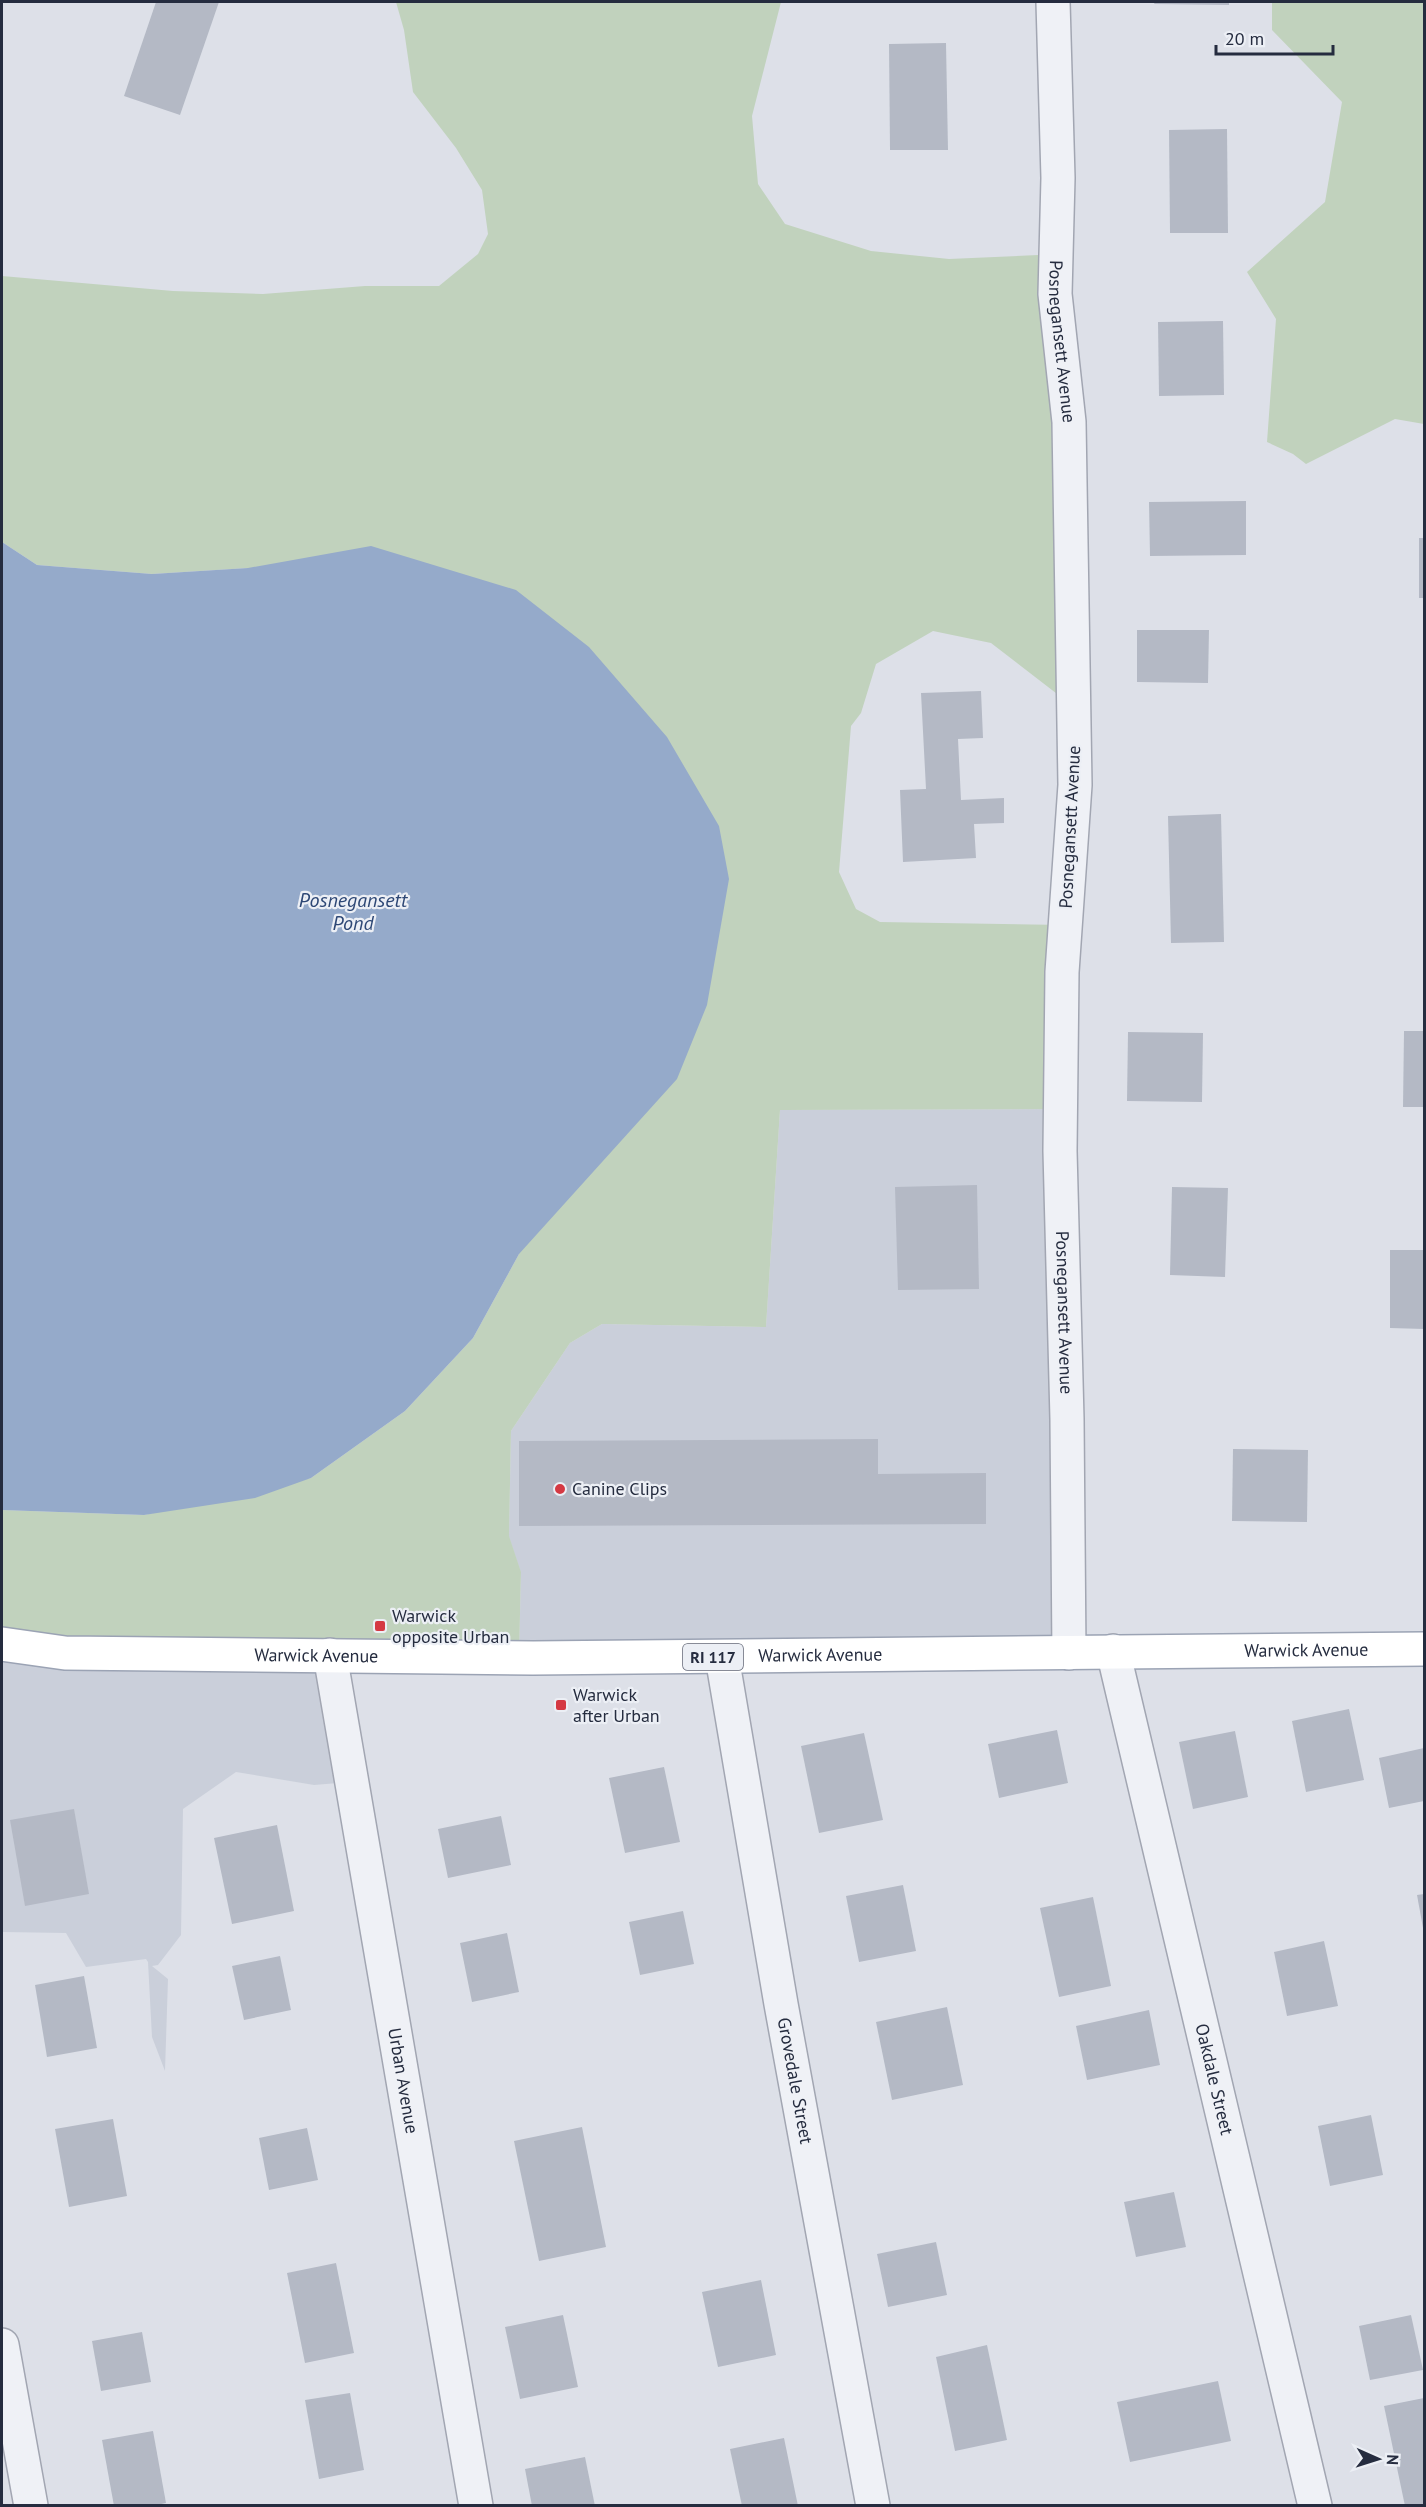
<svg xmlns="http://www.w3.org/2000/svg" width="1426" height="2507" font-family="'PT Sans',sans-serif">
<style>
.built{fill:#cacfda}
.green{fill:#c1d2bd}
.water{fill:#95aaca}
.building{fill:#b4b9c5}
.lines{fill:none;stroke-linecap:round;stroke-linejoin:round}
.minor-casing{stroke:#a2a6b2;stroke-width:36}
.primary-casing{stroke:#9ba3b4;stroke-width:36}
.minor{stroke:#eff1f6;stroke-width:33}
.primary{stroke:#fff;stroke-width:33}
.poi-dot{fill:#d53943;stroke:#eceff5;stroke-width:2}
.labels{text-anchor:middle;stroke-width:4.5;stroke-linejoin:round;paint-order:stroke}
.shield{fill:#eceff5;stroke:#616676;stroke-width:1.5}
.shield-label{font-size:16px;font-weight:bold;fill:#252c3f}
.street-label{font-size:18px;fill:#252c3f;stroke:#eceff5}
.poi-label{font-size:18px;fill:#252c3f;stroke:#eceff5;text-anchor:start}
.water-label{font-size:20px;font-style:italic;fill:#2d4775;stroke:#eceff5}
</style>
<rect width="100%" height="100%" fill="#dde0e8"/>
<g class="built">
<path d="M1066,1109L1072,1648L519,1657L521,1573L509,1537L511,1431L570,1343L602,1324L766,1327L780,1110Z"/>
<path d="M2,1646L321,1659L350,1782L314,1785L236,1772L183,1809L181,1935L158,1965L152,1966L168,1979L165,2071L152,2037L148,1962L146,1959L86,1967L66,1933L2,1932Z"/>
</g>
<g class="green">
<path d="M396,2H781L752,116L758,184L785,224L871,251L949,259L1060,254L1074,707L991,643L933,631L876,664L861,713L851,726L839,872L856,909L880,922L1065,925L1066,1109L780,1110L766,1327L602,1324L570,1343L511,1431L509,1536L521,1572L519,1657L2,1646V1510L144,1515L311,1478L405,1411L473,1338L519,1254L248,568L152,574L37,565L2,542V276L173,291L263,294L365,286H439L478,254L488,234L482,190L456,148L413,92L404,30Z"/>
<path d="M1272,2H1424V424L1395,419L1306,464L1293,454L1267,442L1276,319L1247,272L1325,202L1342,102L1272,30Z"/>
</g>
<path class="water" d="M2,542L37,565L152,574L248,568L371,546L516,590L589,647L667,737L719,826L729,879L707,1005L677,1079L519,1254L473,1338L405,1411L311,1478L255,1498L144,1515L2,1510Z"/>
<g class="building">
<path d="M156,2H219L180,115L124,96Z"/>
<path d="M1155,2H1229V5L1154,4Z"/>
<path d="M946,43L948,150H890L889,44Z"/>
<path d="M1227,129L1228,233H1170L1169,130Z"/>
<path d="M1223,321L1224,395L1159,396L1158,322Z"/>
<path d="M1246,501V555L1150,556L1149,502Z"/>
<rect x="1419" y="538" width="5" height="60"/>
<path d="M1137,630H1209L1208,683L1137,682Z"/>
<path d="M981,691L983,738L958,739L961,800L1004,798V823L974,824L976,858L903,862L900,790L926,789L921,693Z"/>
<path d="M1221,814L1224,942L1171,943L1168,816Z"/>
<path d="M1404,1031H1424V1107H1403Z"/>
<path d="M1128,1032L1203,1033L1202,1102L1127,1101Z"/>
<path d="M977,1185L979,1289L898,1290L895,1187Z"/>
<path d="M1172,1187L1228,1188L1225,1277L1170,1275Z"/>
<path d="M1390,1250H1424V1329L1390,1328Z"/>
<path d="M878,1439V1474L986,1473V1524L519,1526V1441Z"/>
<path d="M1233,1449L1308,1450L1307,1522L1232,1521Z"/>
<path d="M1349,1709L1364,1780L1306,1792L1292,1721Z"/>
<path d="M1057,1730L1068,1783L999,1798L988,1744Z"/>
<path d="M1235,1731L1248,1797L1193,1809L1179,1742Z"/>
<path d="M864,1733L883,1820L819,1833L801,1746Z"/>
<path d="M1424,1748V1801L1389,1808L1379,1758Z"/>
<path d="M664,1767L680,1842L625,1853L609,1778Z"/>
<path d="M74,1809L89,1894L25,1906L10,1820Z"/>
<path d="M501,1816L511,1865L448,1878L438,1829Z"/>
<path d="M277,1825L294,1911L232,1924L214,1838Z"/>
<path d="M903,1885L916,1951L859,1962L846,1896Z"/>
<path d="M1424,1894V1928H1423L1417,1895Z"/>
<path d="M1093,1897L1111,1986L1059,1997L1040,1908Z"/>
<path d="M683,1911L694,1964L640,1975L629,1922Z"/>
<path d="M507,1933L519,1992L472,2002L460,1943Z"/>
<path d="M1324,1941L1338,2006L1287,2016L1274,1952Z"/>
<path d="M280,1956L291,2010L244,2020L232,1966Z"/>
<path d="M84,1976L97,2048L47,2057L35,1985Z"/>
<path d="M947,2007L963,2085L892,2100L876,2022Z"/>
<path d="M1149,2010L1160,2065L1087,2080L1076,2026Z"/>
<path d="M1371,2115L1383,2175L1330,2186L1318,2126Z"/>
<path d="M113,2119L127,2196L69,2207L55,2129Z"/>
<path d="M582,2127L606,2247L539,2261L514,2141Z"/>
<path d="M307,2128L318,2180L269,2190L259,2138Z"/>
<path d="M1174,2192L1186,2247L1136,2257L1124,2202Z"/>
<path d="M936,2242L947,2295L888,2307L877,2254Z"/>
<path d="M336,2263L354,2353L305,2363L287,2273Z"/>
<path d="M761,2280L776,2355L718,2367L702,2292Z"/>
<path d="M563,2315L578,2387L520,2399L505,2327Z"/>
<path d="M1411,2315L1423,2370L1370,2380L1359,2326Z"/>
<path d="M142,2332L151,2382L101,2391L92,2341Z"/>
<path d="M987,2345L1007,2440L955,2451L936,2357Z"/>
<path d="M1218,2381L1231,2441L1130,2462L1117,2402Z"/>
<path d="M350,2393L364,2470L319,2479L305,2400Z"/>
<path d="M1424,2398V2506H1405L1384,2406Z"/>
<path d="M153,2431L166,2503L152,2506H114L102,2440Z"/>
<path d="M784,2438L798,2506H742L730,2449Z"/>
<path d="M585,2457L595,2506H532L525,2469Z"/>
</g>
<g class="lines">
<defs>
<g id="minor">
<path id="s1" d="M1053,2L1058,178L1055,294L1069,422L1075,785L1062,972L1060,1151L1067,1419L1069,1653"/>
<path id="s2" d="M1113,1651L1315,2506"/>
<path id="s3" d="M330,1655L476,2506"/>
<path id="s4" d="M722,1657L781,2004L873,2506"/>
<path d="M2,2345L31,2506"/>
</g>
<g id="primary">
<path id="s5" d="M2,1644L65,1653L533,1658L1424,1649"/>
</g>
</defs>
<use href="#minor" class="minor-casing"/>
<use href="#primary" class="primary-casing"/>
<use href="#minor" class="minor"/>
<use href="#primary" class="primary"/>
</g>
<g class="poi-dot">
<circle cx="560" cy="1489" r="6"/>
<rect x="374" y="1620" width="12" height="12" rx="3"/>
<rect x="555" y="1699" width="12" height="12" rx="3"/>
</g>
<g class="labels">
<rect class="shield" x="683" y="1644" width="60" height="26" rx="4.5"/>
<g class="shield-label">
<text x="713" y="1663">RI 117</text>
</g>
<g class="street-label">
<text dy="6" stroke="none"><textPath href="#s1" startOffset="340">Posnegansett Avenue</textPath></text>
<text transform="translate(1070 827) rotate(-87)" y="6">Posnegansett Avenue</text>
<text dy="6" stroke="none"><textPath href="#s1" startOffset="1312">Posnegansett Avenue</textPath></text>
<text dy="6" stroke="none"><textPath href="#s5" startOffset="1305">Warwick Avenue</textPath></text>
<text dy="6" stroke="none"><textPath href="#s5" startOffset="315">Warwick Avenue</textPath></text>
<text dy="6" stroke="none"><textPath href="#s5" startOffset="819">Warwick Avenue</textPath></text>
<text dy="6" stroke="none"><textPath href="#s2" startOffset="440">Oakdale Street</textPath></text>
<text dy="6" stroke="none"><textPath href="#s3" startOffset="432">Urban Avenue</textPath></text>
<text dy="6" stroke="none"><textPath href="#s4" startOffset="430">Grovedale Street</textPath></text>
</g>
<g class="poi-label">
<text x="572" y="1495">Canine Clips</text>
<text x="392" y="1622">Warwick<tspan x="392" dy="21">opposite Urban</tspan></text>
<text x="573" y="1701">Warwick<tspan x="573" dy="21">after Urban</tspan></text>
</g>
<g class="water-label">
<text x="353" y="907">Posnegansett<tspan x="353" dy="23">Pond</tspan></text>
</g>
</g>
<rect width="1426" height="2507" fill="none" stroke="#252c3f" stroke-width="6"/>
<g transform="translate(1378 2459) rotate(93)" stroke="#eceff5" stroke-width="4.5" paint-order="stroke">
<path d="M0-4.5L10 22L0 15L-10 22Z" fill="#252c3f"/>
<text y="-9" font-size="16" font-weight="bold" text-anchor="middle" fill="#252c3f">N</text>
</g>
<path d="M1216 45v9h117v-9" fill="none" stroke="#252c3f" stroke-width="3"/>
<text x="1225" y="45" font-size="18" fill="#252c3f" stroke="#eceff5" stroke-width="4.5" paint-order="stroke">20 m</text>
</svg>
